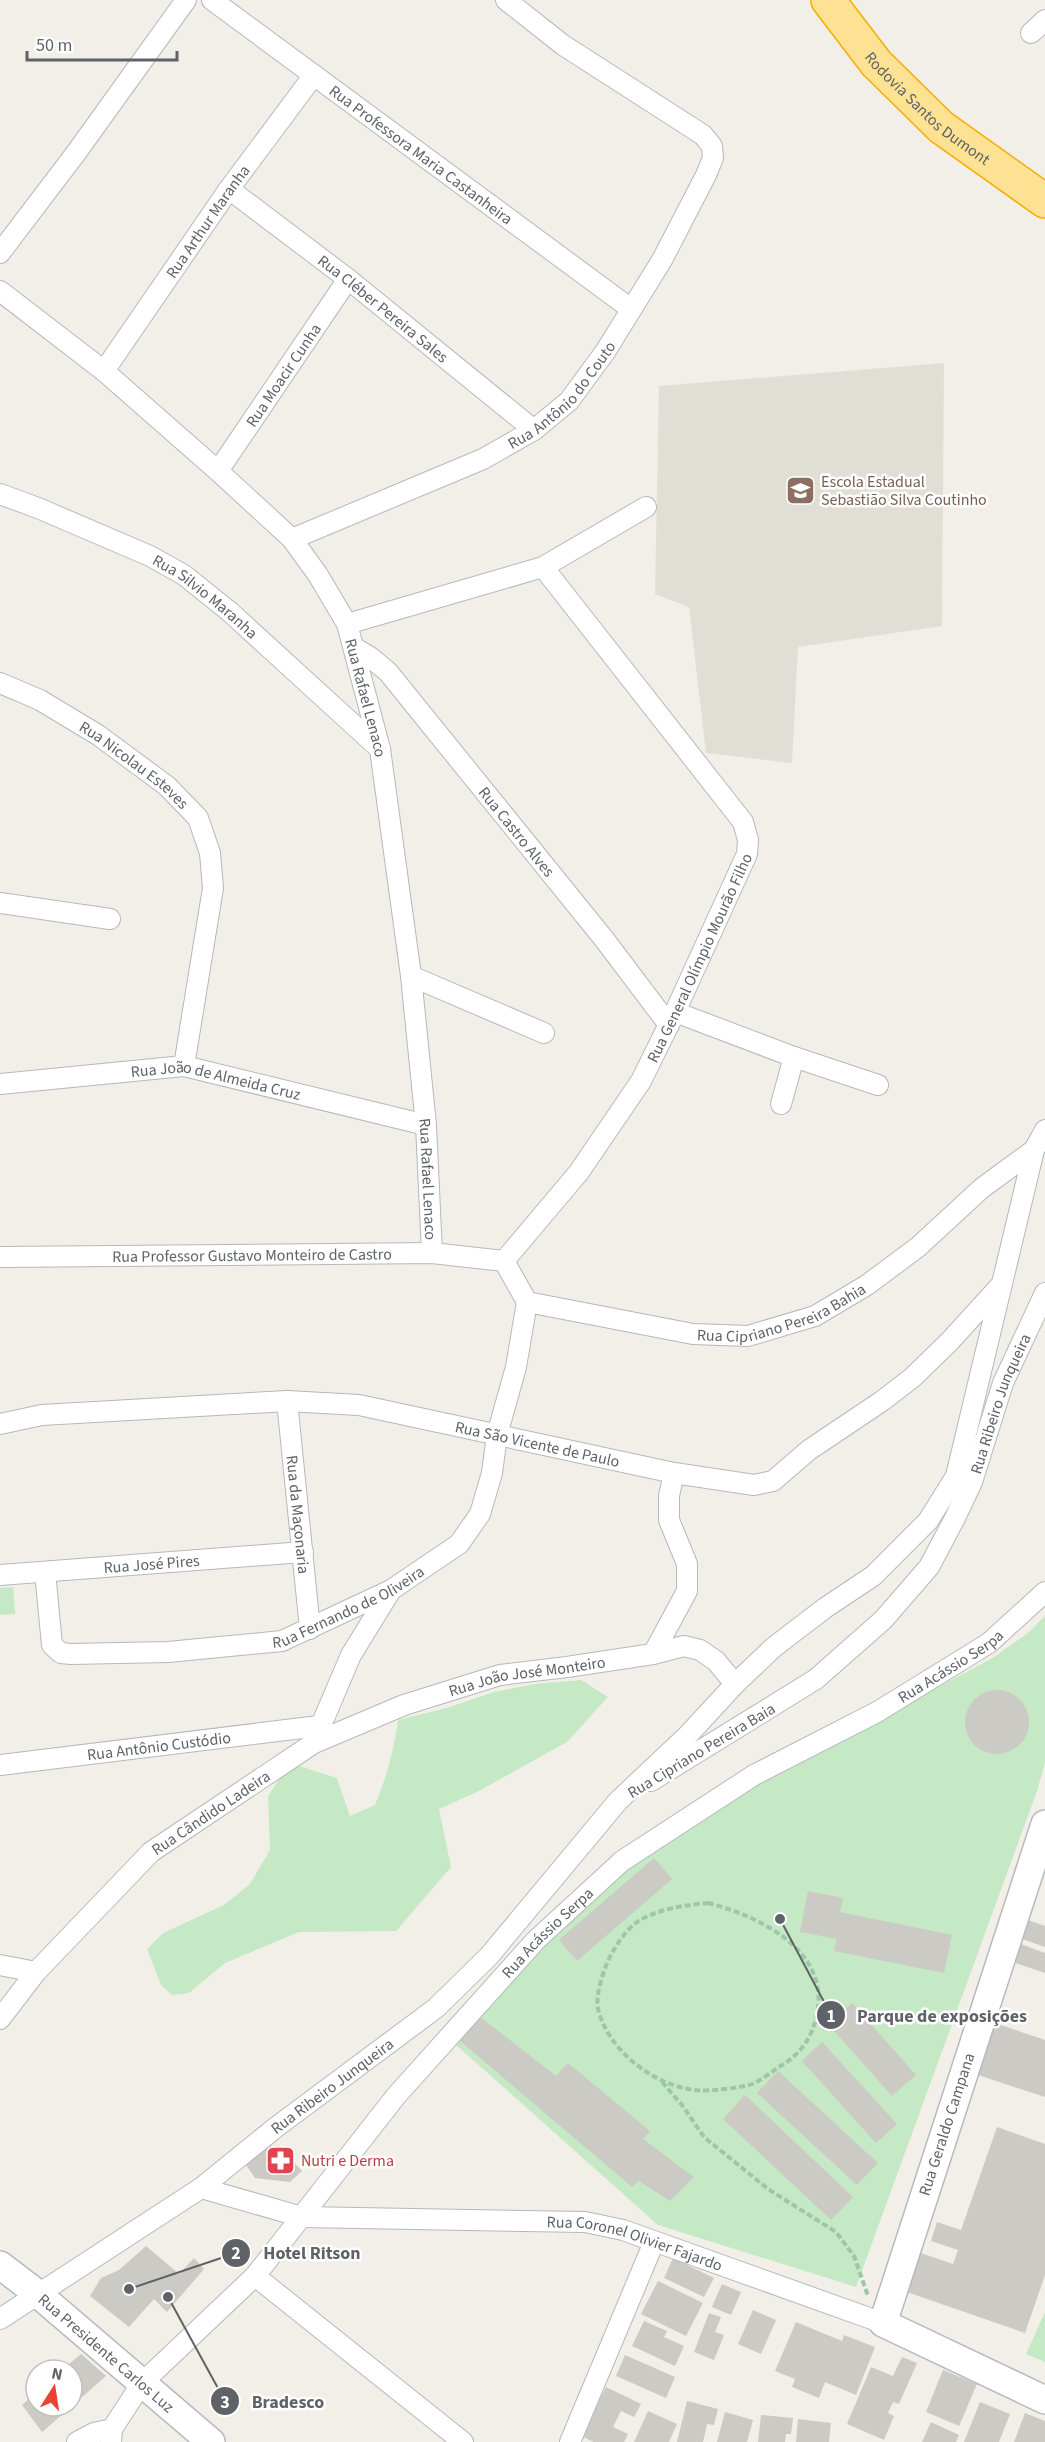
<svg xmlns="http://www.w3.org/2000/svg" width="1045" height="2442" font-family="'Source Sans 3',sans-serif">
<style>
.education{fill:#e1ded6}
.green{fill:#c5e8c5}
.building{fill:#cccac5}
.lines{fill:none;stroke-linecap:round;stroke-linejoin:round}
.street-casing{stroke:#b5b8bc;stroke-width:22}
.secondary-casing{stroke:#b6babf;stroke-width:30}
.highway-casing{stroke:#f9ab00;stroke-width:36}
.path{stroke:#9cc7a9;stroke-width:4;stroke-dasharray:6 3;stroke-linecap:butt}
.street{stroke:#fff;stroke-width:20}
.secondary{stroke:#fff;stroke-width:27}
.highway{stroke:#fde293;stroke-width:33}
.labels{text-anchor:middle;stroke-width:5;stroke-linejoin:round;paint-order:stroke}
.street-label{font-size:16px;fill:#5f6368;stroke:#fff}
.education-label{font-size:16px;fill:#785e54;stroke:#fff;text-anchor:start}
.health-label{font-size:16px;fill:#be3a42;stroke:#fff;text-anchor:start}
.leader{fill:none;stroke:#5f6368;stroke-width:2}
.callout-dot{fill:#5f6368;stroke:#fff;stroke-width:2}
.mark-label{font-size:18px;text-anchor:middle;font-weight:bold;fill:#fff}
.callout-label{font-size:18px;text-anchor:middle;font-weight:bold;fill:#5f6368;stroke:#fff;stroke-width:5;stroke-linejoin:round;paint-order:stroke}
</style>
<rect width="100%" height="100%" fill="#f1efe8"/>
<path class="education" d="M944,363L942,626L798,647L792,763L706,753L689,607L655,594L659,386Z"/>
<g class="green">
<path d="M13,1587L15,1614L0,1615V1588Z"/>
<path d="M1045,1616V1762L1037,1791L856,2287L658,2225L454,2043L525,1960L616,1879L677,1834L754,1784L991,1659L1028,1633Z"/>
<path d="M581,1680L608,1697L567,1742L479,1791L439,1809L451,1867L396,1931L299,1932L225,1963L189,1993L172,1995L161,1985L147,1949L163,1933L224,1905L250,1884L270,1850L268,1796L280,1778L299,1766L337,1778L350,1816L375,1805C387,1776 394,1750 398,1720L447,1708L494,1692L535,1684Z"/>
<path d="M1045,2312V2362L1026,2354Z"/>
</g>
<g class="building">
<circle cx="997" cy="1722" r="32"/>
<path d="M654,1858L672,1879L577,1961L559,1940Z"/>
<path d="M808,1891L843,1898L840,1912L952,1935L944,1973L834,1951L837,1939L800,1932Z"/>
<path d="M1025,1919L1045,1926V1947L1019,1938Z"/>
<path d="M1018,1943L1045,1953V1973L1012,1962Z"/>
<path d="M852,2003L916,2075L892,2096L828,2024Z"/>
<path d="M479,2016L556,2076L568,2063L650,2131L643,2139L694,2177L670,2201L639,2181L632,2187L459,2040Z"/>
<path d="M992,2022L1045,2040V2097L975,2074Z"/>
<path d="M822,2042L897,2124L876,2143L802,2061Z"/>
<path d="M778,2071L878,2163L857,2185L757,2093Z"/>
<path d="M745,2095L853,2197L831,2220L723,2119Z"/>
<path d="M997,2127L1045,2144V2275L1025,2333L904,2291L918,2252L953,2264L958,2250L931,2241L937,2222L961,2230Z"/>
<path d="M264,2140L275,2149L278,2145L302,2171L290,2182L255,2178L244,2162Z"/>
<path d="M146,2246L179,2274L194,2258L204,2269L167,2312L154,2299L129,2327L90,2296L101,2278L119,2270Z"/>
<path d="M673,2258L714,2278L704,2297L664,2278Z"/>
<path d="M658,2281L703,2303L686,2336L641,2314Z"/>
<path d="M722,2284L741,2292L731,2315L712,2307Z"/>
<path d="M753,2310L776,2320L761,2354L738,2344Z"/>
<path d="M709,2313L721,2317L715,2332L724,2335L714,2360L694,2352Z"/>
<path d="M644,2321L667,2331L664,2337L684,2346L675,2366L632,2346Z"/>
<path d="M796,2322L842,2341L844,2335L875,2347L856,2395L825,2382L819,2398L792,2387L795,2379L775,2371Z"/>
<path d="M81,2354L106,2376L72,2406V2370H62Z"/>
<path d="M625,2355L675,2377L666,2398L616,2376Z"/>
<path d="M902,2357L917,2363L899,2404L893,2402L888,2413L894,2416L884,2440L847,2424L871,2367L893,2376Z"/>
<path d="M943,2370L977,2384L959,2426L926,2412Z"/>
<path d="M606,2387L641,2404L634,2417L621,2411L613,2427L628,2434L624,2442H594L581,2436Z"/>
<path d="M36,2393V2406H72L42,2432L22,2405Z"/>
<path d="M687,2401L718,2409L714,2425L707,2424L703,2442H677Z"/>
<path d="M980,2402L1010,2414L999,2442H964Z"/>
<path d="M648,2411L677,2424L669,2442H634Z"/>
<path d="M725,2412L753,2420L747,2442H717Z"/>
<path d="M1025,2413L1045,2421V2442H1014Z"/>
<path d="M761,2415L793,2418L791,2434H786L785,2442H758Z"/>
<path d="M798,2419L831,2423L829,2442H796Z"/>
<path d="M931,2422L959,2435L956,2442H922Z"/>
</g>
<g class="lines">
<defs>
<g id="street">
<path id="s1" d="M212,0L631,309"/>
<path d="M1031,33L1045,20"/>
<path id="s2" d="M229,189L348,279L534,430"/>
<path d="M0,253L76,153L186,0"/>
<path id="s3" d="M0,291L104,371L218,471L292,539L318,575L347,624L380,749L411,976L426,1125L432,1253"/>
<path id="s4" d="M104,371L229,189L314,75"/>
<path id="s5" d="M218,471L348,279"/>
<path id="s6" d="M0,494L38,508L150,556L184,575L230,612L380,749"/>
<path id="s7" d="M292,539L483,459L534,430L569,401L605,352L662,260L706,175L713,158L712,146L703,135L563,45L506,0"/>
<path d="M347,624L543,567L646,507"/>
<path id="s8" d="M355,648L370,657L388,672L604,939L669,1025"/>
<path id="s9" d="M0,683L40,700L98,735L167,786L198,818L210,853L213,888L184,1066"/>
<path d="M0,903L110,919"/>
<path d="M411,976L544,1033"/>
<path d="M675,1012L794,1057L878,1085"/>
<path id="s10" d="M0,1084L184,1066L426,1125"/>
<path d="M781,1104L794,1057"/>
<path id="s11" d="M0,1257L432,1253L504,1261"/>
<path id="s12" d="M504,1261L579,1172L641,1081L675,1012L747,854L748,840L743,822L543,567"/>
<path id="s13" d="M504,1261L527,1302L693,1334L748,1336L815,1316L867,1285L918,1247L982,1188L1034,1150"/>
<path id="s14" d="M287,1401L310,1629"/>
<path id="s15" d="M0,1424L42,1415L287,1401L359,1405L674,1473L754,1485L773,1481L809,1450L882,1401L912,1378L950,1341L1001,1285"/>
<path d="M966,1480L956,1476L1034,1150L1045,1130"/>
<path id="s16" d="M45,1572L52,1645L61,1653L71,1654L168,1652L282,1641L391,1590L459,1544L480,1514L492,1473L497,1435L516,1367L527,1302"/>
<path id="s17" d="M0,1575L303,1552"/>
<path d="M653,1654L687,1591V1564L669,1520V1496L674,1473"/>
<path d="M316,1737L351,1655L391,1590"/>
<path id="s18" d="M0,1765L319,1726"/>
<path id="s19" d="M651,1781L816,1679L883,1620L929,1567L955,1518L972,1482L1003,1383L1045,1293"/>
<path d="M0,1965L36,1972"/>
<path id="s20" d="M0,2019L36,1972L151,1852L314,1743L404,1705L500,1675L567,1667L653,1654L684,1646L700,1650L716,1661L735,1684"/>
<path id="s21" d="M201,2188L302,2217L585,2222L623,2230L883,2323"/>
<path d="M255,2276L463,2442"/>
<path id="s22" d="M0,2319L201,2188L275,2128L436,2008L489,1956L618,1801L688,1735L735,1684L774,1647L825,1608L873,1576L928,1521L956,1476"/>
<path d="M77,2442L94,2433L112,2429"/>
<path id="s23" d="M111,2442L112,2429L142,2383L255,2276L396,2096L536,1940L622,1861L754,1775L877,1712L989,1643L1045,1592"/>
<path d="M570,2442L654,2242"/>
</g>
<g id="secondary">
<path d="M1045,1824L883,2323L1045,2400"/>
<path id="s24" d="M0,2265L38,2294L211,2442"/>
</g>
<g id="highway">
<path id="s25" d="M828,0L876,63L941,127L1045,201"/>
</g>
</defs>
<use href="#street" class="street-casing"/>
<use href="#secondary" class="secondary-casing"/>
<use href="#highway" class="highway-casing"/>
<g class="path">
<path d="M708,1903C759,1916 830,1950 817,2014C812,2038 801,2054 779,2067C771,2072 762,2080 752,2084C742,2088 704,2092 694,2090C653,2085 608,2050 598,2009C595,1994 605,1965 612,1953C620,1939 631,1923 646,1917C665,1908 687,1905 708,1903Z"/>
<path d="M662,2082L682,2105L704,2137L768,2189L836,2232L854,2256L868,2296"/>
</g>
<use href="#street" class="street"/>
<use href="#secondary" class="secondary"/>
<use href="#highway" class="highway"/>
</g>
<defs>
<symbol id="school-square" viewBox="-11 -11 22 22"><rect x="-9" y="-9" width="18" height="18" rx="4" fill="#8d6e63" stroke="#fff"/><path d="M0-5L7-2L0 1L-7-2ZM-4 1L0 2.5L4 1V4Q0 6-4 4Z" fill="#fff"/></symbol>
<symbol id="pharmacy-square" viewBox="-11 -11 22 22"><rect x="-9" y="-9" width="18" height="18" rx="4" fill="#e0444e" stroke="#fff"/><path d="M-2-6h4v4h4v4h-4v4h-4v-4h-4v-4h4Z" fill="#fff"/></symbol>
</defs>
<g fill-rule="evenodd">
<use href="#school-square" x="784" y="474" width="33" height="33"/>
<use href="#pharmacy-square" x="264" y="2144" width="33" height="33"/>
</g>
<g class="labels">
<g class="street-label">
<text dy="6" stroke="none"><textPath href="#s25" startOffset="148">Rodovia Santos Dumont</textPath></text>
<text dy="6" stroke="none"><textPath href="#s1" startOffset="260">Rua Professora Maria Castanheira</textPath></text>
<text dy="6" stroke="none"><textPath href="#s4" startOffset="182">Rua Arthur Maranha</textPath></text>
<text dy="6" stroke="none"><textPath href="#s2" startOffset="195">Rua Cléber Pereira Sales</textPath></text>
<text dy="6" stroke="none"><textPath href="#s5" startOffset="116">Rua Moacir Cunha</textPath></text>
<text dy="6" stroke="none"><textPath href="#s7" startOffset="310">Rua Antônio do Couto</textPath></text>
<text dy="6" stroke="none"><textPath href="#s6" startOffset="231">Rua Silvio Maranha</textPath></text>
<text dy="6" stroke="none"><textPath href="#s3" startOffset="561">Rua Rafael Lenaco</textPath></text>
<text dy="6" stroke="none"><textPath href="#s9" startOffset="158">Rua Nicolau Esteves</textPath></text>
<text dy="6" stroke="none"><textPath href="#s8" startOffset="246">Rua Castro Alves</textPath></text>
<text dy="6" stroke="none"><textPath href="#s12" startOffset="363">Rua General Olímpio Mourão Filho</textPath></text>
<text dy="6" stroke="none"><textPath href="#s10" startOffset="218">Rua João de Almeida Cruz</textPath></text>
<text dy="6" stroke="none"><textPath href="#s3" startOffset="1047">Rua Rafael Lenaco</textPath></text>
<text dy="6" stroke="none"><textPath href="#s11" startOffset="252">Rua Professor Gustavo Monteiro de Castro</textPath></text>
<text dy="6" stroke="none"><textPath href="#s13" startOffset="309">Rua Cipriano Pereira Bahia</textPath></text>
<text dy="6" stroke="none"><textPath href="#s19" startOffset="532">Rua Ribeiro Junqueira</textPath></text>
<text dy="6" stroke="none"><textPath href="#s15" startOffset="543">Rua São Vicente de Paulo</textPath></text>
<text dy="6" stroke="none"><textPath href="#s14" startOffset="114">Rua da Maçonaria</textPath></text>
<text dy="6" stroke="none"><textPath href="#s17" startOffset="152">Rua José Pires</textPath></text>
<text dy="6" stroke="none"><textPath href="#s16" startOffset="381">Rua Fernando de Oliveira</textPath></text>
<text dy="6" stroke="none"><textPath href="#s23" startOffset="1161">Rua Acássio Serpa</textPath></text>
<text dy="6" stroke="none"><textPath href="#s20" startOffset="646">Rua João José Monteiro</textPath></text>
<text dy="6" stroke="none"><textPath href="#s18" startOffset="160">Rua Antônio Custódio</textPath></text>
<text transform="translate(701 1750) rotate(-31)" y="6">Rua Cipriano Pereira Baia</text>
<text dy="6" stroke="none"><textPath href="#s20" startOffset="297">Rua Cândido Ladeira</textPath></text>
<text dy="6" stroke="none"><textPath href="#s23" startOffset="675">Rua Acássio Serpa</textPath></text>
<text dy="6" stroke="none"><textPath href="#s22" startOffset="406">Rua Ribeiro Junqueira</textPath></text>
<text transform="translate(946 2124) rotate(-72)" y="6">Rua Geraldo Campana</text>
<text dy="6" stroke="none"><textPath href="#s21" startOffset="441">Rua Coronel Olivier Fajardo</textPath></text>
<text dy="6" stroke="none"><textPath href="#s24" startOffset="138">Rua Presidente Carlos Luz</textPath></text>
</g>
<g class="education-label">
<text x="821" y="487">Escola Estadual<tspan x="821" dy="18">Sebastião Silva Coutinho</tspan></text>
</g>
<g class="health-label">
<text x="301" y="2166">Nutri e Derma</text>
</g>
</g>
<path class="leader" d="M780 1919L831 2015M129 2289L236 2253M168 2297L225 2401"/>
<g class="callout-dot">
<circle cx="780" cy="1919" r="6"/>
<circle cx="129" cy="2289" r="6"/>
<circle cx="168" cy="2297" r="6"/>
<circle cx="831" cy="2015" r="15"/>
<circle cx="236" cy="2253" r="15"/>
<circle cx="225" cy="2401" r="15"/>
</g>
<g class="mark-label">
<text x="831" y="2022">1</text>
<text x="236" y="2259">2</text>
<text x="225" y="2408">3</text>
</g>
<g class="callout-label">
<text x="942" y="2022">Parque de exposições</text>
<text x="312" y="2259">Hotel Ritson</text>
<text x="288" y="2408">Bradesco</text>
</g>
<g transform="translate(54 2388) rotate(12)"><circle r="28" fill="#ffffff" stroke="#bfc1c3" stroke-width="1.5"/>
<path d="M0-4.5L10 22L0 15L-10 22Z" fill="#ea4335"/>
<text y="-9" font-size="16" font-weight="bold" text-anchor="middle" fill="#5f6368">N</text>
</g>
<path d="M27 51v9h150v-9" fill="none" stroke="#5f6368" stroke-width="3"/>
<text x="36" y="51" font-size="18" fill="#5f6368" stroke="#ffffff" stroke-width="4.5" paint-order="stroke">50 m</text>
</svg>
